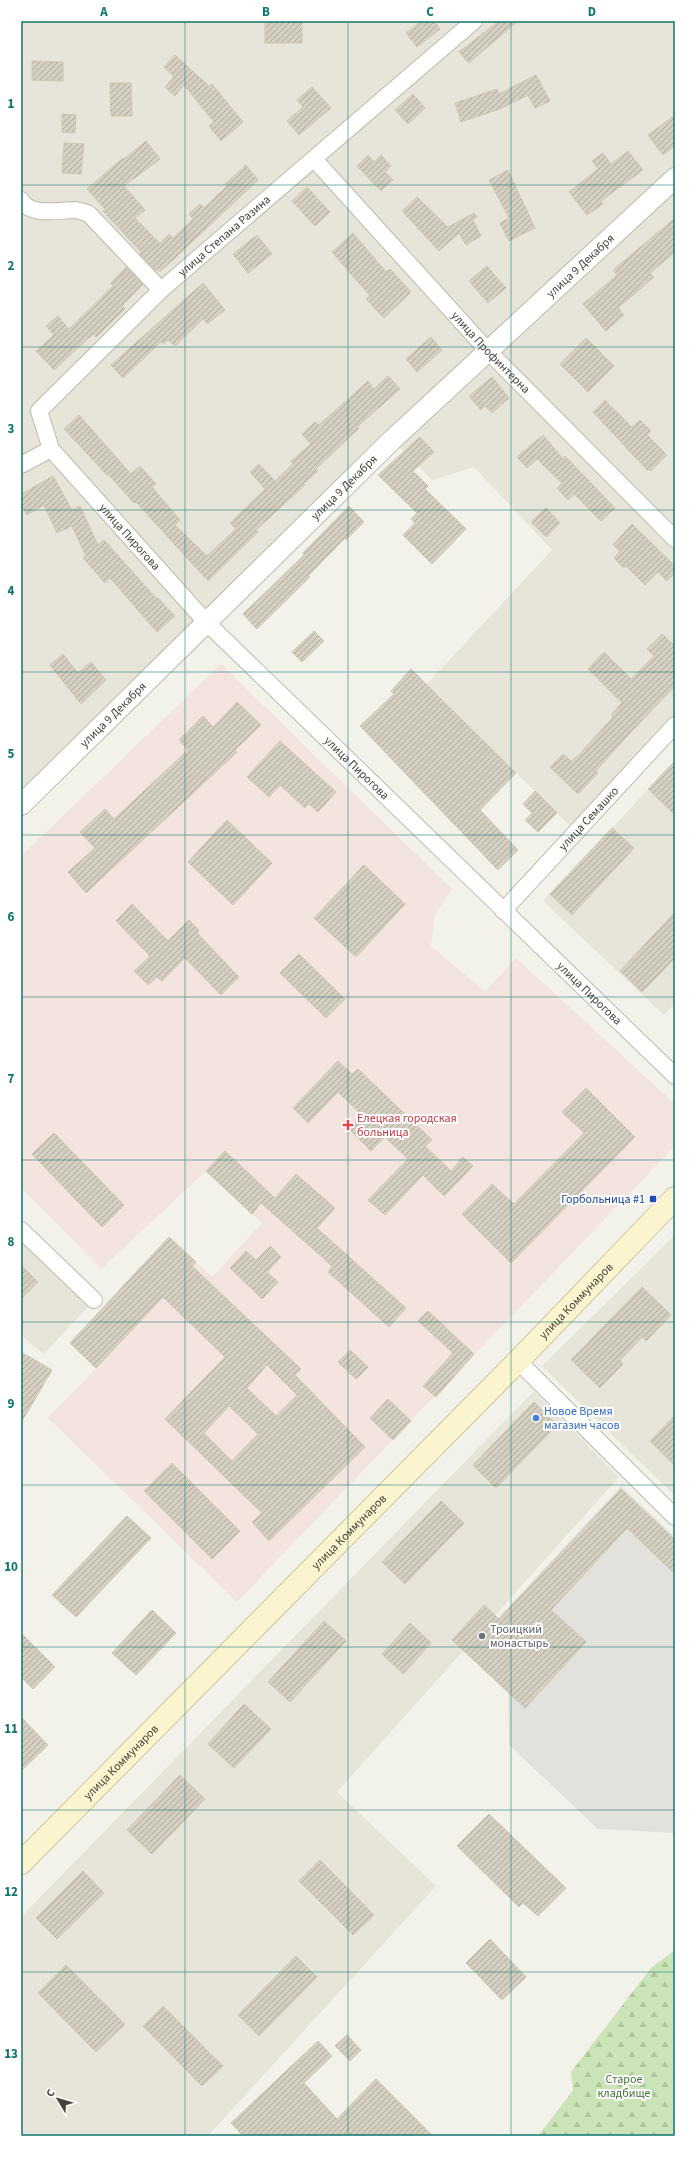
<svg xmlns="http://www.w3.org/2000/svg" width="696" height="2157" font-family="'Source Sans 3',sans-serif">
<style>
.residential{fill:#e7e4d9}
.industrial{fill:#e3e1db}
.medical{fill:#f3e4df}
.forest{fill:url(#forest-firs)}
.building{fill:url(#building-hatch);stroke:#cec7b4;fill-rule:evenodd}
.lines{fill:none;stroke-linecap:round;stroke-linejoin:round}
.minor-casing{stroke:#bebaad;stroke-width:18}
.tertiary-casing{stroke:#bebaad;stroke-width:22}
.secondary-casing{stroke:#cfc89e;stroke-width:24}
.minor{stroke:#fff;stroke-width:16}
.tertiary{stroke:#fff;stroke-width:20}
.secondary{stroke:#faf5ce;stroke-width:22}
.grid{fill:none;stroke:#0f766e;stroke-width:1;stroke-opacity:0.55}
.health-dot{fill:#e0444e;stroke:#fff;stroke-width:1.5}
.transit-dot{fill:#1a4fb4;stroke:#fff;stroke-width:1.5}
.shop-dot{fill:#3f7fe0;stroke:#fff;stroke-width:1.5}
.worship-dot{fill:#6b7280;stroke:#fff;stroke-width:1.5}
.labels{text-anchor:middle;stroke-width:4;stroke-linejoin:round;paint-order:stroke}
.street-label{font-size:12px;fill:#474339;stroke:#fff}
.health-label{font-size:12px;fill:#be3a42;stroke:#fff;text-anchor:start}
.transit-label{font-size:12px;fill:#164399;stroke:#fff;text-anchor:end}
.shop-label{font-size:12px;fill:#366cbe;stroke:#fff;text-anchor:start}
.worship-label{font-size:12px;fill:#5b616d;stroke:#fff;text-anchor:start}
.park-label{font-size:12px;fill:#427431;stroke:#fff}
.neatline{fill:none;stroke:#0f766e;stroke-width:1.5}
.grid-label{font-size:13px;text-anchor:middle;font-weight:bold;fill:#0f766e}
</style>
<defs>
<pattern id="forest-firs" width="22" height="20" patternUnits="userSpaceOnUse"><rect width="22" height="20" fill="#cae4b7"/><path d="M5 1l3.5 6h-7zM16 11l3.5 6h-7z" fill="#afc59e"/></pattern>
<pattern id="building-hatch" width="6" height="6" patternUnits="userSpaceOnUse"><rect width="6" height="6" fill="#d4cfc0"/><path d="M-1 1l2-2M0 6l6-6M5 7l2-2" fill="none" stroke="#aeaa9d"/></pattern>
</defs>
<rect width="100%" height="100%" fill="#f3f2ea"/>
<g class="residential">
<path d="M21,21H675V725L577,833L427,684L552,550L474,467L432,480L392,440L21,805Z"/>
<path d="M675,761V1003L664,1015L543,901Z"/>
<path d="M21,1230L94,1300L44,1354L21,1335Z"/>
<path d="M675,1235V1496L542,1366Z"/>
<path d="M534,1391L619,1477L337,1792L436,1886L208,2136H21V1917Z"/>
</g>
<path class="industrial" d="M621,1486L675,1537V1833L598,1829L509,1745L508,1692L480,1666L512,1631L498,1618Z"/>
<path class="medical" d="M221,664L452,889L435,915L431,946L485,992L516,958L675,1104V1146L237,1602L48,1418L96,1368L70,1343L169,1237L212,1277L262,1223L206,1171L101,1269L21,1187V856Z"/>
<path class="forest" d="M675,1950V2136H538L573,2090L571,2072L651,1968Z"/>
<g class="building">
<rect x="265" y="21" width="37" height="22"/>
<path d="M421,21H434L440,29L417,47L406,33Z"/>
<path d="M499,21H518L469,63L459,52Z"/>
<path d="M175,55L209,86L212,84L243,122L221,141L209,126L214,122L184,85L175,96L165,87L174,77L164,67Z"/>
<path d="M32,61L63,62V81L32,80Z"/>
<path d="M536,75L550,101L535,108L528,95L500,109L461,122L455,103L497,89L499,94Z"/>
<path d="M110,83H131L132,116H111Z"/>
<path d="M312,87L331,108L299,135L287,121L303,107L297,100Z"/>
<path d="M413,94L425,108L408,124L395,110Z"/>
<path d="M62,114L76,115L75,133L62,132Z"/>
<path d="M675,115V146L663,155L648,135Z"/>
<path d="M146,141L160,159L124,186L145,210L135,218L160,243L169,234L173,238L193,219L189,214L200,204L204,208L227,186L225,184L246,165L258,180L160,272L157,269L156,271L140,254L141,252L103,211L105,209L87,189L123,158L124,159Z"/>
<path d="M64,143L84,144L81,174L62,173Z"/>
<path d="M628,151L643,170L601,201L603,204L587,215L569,192L598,169L592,161L603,153L611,164Z"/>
<path d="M368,155L374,162L381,155L391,166L385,172L393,180L381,191L357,166Z"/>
<path d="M508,170L535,228L509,241L500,223L509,218L489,180Z"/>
<path d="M307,187L330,212L315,226L292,201Z"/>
<path d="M417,197L448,227L474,213L477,217L473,220L481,236L466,245L459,233L439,251L402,211Z"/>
<path d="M675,218V252L650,273L654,277L618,308L624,315L606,331L583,304L617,275L613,270Z"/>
<path d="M353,233L386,272L390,269L411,292L384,318L366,299L370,296L332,252Z"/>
<path d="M257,235L272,254L248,273L233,254Z"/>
<path d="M487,266L506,288L488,303L469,281Z"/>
<path d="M126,267L143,284L122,306L125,309L96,337L93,334L54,370L36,351L54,335L46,326L58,316L69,329L113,286L111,283Z"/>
<path d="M203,283L225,310L207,324L203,319L175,346L168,340L163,344L161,342L123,378L111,365Z"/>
<path d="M431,337L442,350L417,372L406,359Z"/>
<path d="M586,338L614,366L588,392L560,364Z"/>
<path d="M388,376L400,389L357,427L359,428L316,469L318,471L303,484L305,485L256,530L258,532L208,581L136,502L134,503L108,474L107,475L64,429L79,415L131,474L140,466L156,484L152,487L180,520L175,525L207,556L236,529L230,523L265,489L250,472L259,464L275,481L293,464L291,461L311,444L302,434L315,422L319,425L368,381L374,389Z"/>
<path d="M492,377L509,398L492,413L485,406L481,410L469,396Z"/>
<path d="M605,400L632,427L640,420L651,431L647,435L667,455L651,471L650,469L648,471L593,412Z"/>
<path d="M543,435L563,459L565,456L615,508L601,521L574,494L568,500L557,488L562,483L537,459L527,468L517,457Z"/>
<path d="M420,437L434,452L413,471L428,486L425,489L466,529L432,564L403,535L415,523L411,519L417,513L378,475Z"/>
<path d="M53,476L72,510L80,506L98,545L104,540L157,599L158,598L175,616L157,632L110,578L105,583L83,558L86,556L72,526L57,533L44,505L27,515L21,505V494Z"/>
<path d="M349,506L364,522L346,540L345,538L308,576L310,577L257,629L243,614L304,555L303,553Z"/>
<path d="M546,508L560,523L546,537L531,522Z"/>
<path d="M632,524L675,566V573L667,581L658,572L645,585L626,566L624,568L614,558L620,551L613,545Z"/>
<path d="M314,631L324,641L302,662L292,652Z"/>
<path d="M662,634L675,646V686L630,733L596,771L598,773L578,794L550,767L563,754L571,761L579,755L613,717L611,715L622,703L588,669L604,652L631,679L654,656L647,649Z"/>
<path d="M63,654L78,673L91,662L106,680L81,704L50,665Z"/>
<path d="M411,669L516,773L480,810L518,850L498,870L360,726L394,694L391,691Z"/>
<path d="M237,702L261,725L235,750L237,752L86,893L68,872L95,848L80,832L105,809L114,819L188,750L179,740L203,716L213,727Z"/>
<path d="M280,741L336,792L318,812L309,804L305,808L280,785L269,797L247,777Z"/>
<path d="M675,761V815L648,789Z"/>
<path d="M535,791L557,813L538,832L525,820L532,813L523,804Z"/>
<path d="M227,820L272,863L233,905L188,862Z"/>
<path d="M612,828L634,848L572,915L550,894Z"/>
<path d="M364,865L405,904L356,957L314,918Z"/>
<path d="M132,904L168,941L189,920L199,930L197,933L239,977L221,995L185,958L162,981L157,977L148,985L134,971L150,956L116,921Z"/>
<path d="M675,912V958L642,992L620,971Z"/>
<path d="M299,954L345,999L326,1018L280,973Z"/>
<path d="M338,1061L352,1074L358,1069L432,1140L425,1146L451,1171L463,1157L473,1166L444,1196L423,1175L385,1215L368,1200L408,1159L385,1137L371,1151L349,1129L362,1115L338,1092L308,1123L293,1108Z"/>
<path d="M586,1088L635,1137L511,1263L462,1214L492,1184L514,1204L584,1133L562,1112Z"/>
<path d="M54,1133L124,1205L102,1227L32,1154Z"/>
<path d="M225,1151L275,1198L296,1174L335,1208L317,1228L406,1308L389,1327L328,1272L332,1266L261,1203L252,1214L206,1171Z"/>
<path d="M169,1237L196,1262L192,1266L301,1369L295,1375L365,1447L269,1541L252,1522L262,1513L165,1419L225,1357L163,1297L96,1368L70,1343ZM267,1365L297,1395L276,1416L247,1388ZM229,1406L258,1434L232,1461L204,1433Z"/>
<path d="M270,1246L281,1257L267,1272L278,1282L262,1299L230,1268L246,1251L256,1260Z"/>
<path d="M21,1265L38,1282L21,1299Z"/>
<path d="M642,1287L671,1315L646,1341L642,1337L620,1360L623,1364L600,1388L571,1360Z"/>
<path d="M428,1311L474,1354L436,1397L423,1386L453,1353L418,1321Z"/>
<path d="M350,1350L368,1367L356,1379L338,1362Z"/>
<path d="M21,1352L52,1370L21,1423Z"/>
<path d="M388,1399L411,1421L393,1440L370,1418Z"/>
<path d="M534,1402L557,1425L496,1488L473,1465Z"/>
<path d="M675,1415V1466L650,1441Z"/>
<path d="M172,1463L240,1531L212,1559L144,1491Z"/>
<path d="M621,1489L675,1540V1574L627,1528L551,1610L586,1642L525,1708L452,1640L484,1605L499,1619Z"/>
<path d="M441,1501L464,1523L405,1584L382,1562Z"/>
<path d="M127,1516L151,1538L76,1617L52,1595Z"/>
<path d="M152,1610L176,1633L136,1675L112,1653Z"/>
<path d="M324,1621L346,1641L290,1702L268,1682Z"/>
<path d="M410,1623L431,1643L403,1674L382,1654Z"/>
<path d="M21,1633L55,1667L33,1689L21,1677Z"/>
<path d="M244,1704L271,1729L234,1768L208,1744Z"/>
<path d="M21,1717L48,1745L21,1771Z"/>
<path d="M180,1775L205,1799L152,1854L127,1830Z"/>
<path d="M489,1814L566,1888L538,1916L523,1903L519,1907L457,1846Z"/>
<path d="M320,1860L374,1915L353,1935L299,1881Z"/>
<path d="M83,1871L104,1893L57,1939L36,1918Z"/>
<path d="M490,1939L526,1977L502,2000L466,1963Z"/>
<path d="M296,1956L317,1977L259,2036L238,2015Z"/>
<path d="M66,1965L125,2024L96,2052L38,1993Z"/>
<path d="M163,2006L223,2066L202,2086L143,2026Z"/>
<path d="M347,2035L361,2050L350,2061L335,2046Z"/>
<path d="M318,2041L332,2056L304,2083L337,2119L376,2079L433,2136H243L231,2123Z"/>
</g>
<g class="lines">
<defs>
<g id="minor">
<path id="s1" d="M314,159L488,351L675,539"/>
<path d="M21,200C31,217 58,210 74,210C79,210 84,212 89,214L161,290"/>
<path id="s2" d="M51,449L206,622L675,1076"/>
<path id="s3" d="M21,465L51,449L39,411L161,290L474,21"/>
<path id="s4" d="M503,911L675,725"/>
<path d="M21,1230L94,1300"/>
<path d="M518,1361L675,1517"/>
</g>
<g id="tertiary">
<path id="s5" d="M21,805L392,440L675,178"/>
</g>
<g id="secondary">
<path id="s6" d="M21,1863L518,1361L675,1198"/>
</g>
</defs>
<use href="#minor" class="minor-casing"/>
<use href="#tertiary" class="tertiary-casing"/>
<use href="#secondary" class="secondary-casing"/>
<use href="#minor" class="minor"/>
<use href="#tertiary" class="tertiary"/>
<use href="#secondary" class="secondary"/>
</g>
<path class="grid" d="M185,21V2136M348,21V2136M511,21V2136M21,185H675M21,347H675M21,510H675M21,672H675M21,835H675M21,997H675M21,1160H675M21,1322H675M21,1485H675M21,1647H675M21,1810H675M21,1972H675"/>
<path class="health-dot" d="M346 1119h4v4h4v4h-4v4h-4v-4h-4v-4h4z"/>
<rect class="transit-dot" x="649" y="1195" width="8" height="8" rx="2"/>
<circle class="shop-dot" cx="536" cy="1418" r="4"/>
<circle class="worship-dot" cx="482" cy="1636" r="4"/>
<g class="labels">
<g class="street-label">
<text dy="4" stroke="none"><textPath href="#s3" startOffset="329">улица Степана Разина</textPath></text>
<text dy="4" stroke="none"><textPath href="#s5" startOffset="777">улица 9 Декабря</textPath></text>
<text dy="4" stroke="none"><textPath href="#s1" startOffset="262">улица Профинтерна</textPath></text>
<text dy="4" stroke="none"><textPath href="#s5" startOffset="453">улица 9 Декабря</textPath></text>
<text dy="4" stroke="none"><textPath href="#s2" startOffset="118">улица Пирогова</textPath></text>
<text dy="4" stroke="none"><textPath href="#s5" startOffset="129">улица 9 Декабря</textPath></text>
<text dy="4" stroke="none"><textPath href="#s2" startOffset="442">улица Пирогова</textPath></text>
<text dy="4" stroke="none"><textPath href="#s4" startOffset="126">улица Семашко</textPath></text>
<text dy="4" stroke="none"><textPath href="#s2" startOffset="766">улица Пирогова</textPath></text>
<text dy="4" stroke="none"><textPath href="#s6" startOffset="790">улица Коммунаров</textPath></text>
<text dy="4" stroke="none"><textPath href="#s6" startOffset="466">улица Коммунаров</textPath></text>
<text dy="4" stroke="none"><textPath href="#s6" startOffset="142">улица Коммунаров</textPath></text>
</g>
<g class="health-label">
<text x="357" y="1122">Елецкая городская<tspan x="357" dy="14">больница</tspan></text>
</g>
<g class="transit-label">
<text x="645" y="1203">Горбольница #1</text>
</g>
<g class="shop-label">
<text x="544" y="1415">Новое Время<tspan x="544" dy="14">магазин часов</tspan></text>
</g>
<g class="worship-label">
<text x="490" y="1633">Троицкий<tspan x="490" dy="14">монастырь</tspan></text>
</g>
<g class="park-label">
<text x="624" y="2083">Старое<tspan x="624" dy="14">кладбище</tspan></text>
</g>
</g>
<rect width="696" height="2157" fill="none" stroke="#ffffff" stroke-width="44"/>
<g transform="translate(58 2099) rotate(308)" stroke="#ffffff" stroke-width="3" paint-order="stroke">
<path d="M0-3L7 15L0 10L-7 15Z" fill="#474339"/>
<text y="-6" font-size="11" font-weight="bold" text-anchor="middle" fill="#474339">С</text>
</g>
<rect x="22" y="22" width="652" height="2113" class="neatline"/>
<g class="grid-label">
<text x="104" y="16">A</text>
<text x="266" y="16">B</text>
<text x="430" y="16">C</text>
<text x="592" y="16">D</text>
<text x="11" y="108">1</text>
<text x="11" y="270">2</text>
<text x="11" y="433">3</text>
<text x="11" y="595">4</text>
<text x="11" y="758">5</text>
<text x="11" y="921">6</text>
<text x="11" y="1083">7</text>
<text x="11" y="1246">8</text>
<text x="11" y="1408">9</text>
<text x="11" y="1571">10</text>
<text x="11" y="1733">11</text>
<text x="11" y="1896">12</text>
<text x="11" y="2058">13</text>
</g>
</svg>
